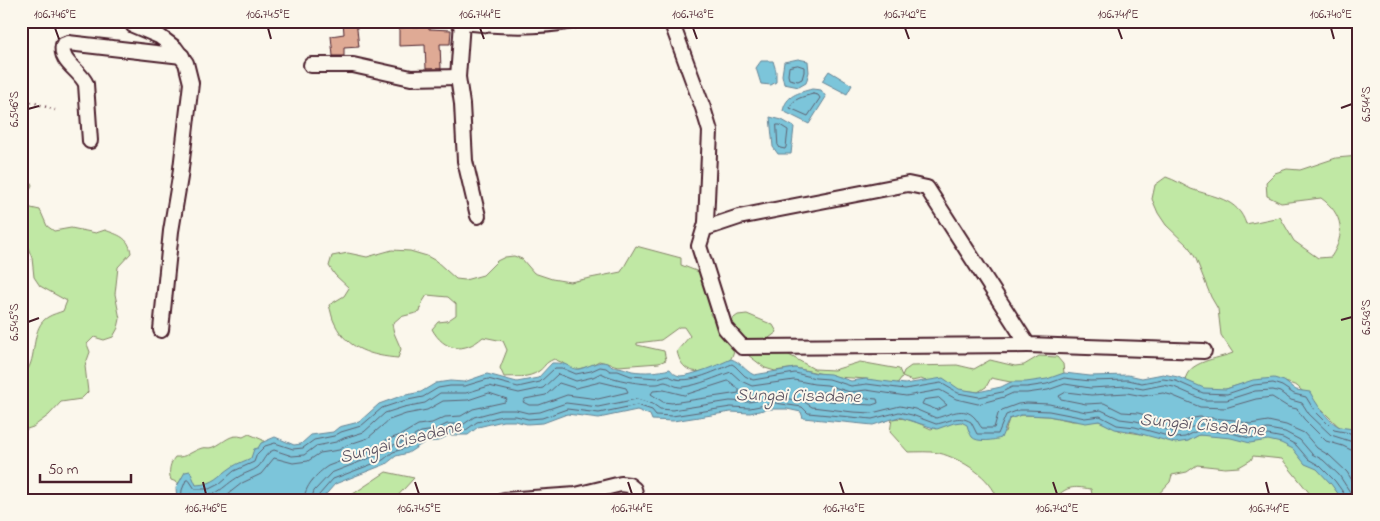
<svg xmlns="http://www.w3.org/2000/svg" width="1380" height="521" font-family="'Indie Flower',sans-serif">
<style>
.green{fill:#c0e8a4;stroke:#858468}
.water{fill:#7bc5da;stroke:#678394}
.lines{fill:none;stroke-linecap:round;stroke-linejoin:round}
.shore{stroke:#5e6171;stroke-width:1}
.building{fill:#dfaa95;stroke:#4a1f2b}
.minor-casing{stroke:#4a1f2b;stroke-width:18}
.path{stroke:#4a1f2b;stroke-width:2.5;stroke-dasharray:1 4;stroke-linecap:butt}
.minor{stroke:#fbf7ec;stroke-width:14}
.ticks{fill:none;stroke:#4a1f2b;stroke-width:2}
.labels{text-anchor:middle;stroke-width:4;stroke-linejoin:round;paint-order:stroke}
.water-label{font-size:18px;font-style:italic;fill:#595160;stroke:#fbf7ec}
.neatline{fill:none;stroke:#4a1f2b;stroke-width:2}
.ticks-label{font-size:12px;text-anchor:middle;fill:#4a1f2b}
</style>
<rect width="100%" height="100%" fill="#fbf7ec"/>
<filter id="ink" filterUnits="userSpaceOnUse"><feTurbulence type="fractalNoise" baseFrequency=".02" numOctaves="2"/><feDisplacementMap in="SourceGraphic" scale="10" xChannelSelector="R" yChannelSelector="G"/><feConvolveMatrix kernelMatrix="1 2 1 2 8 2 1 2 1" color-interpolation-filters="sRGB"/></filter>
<g filter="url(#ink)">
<g class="green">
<path d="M1359,156V446L1297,386C1265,373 1244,384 1213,393L1185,381C1187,361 1218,359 1233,353L1221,335L1218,309L1211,297L1196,259L1189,247L1166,225L1158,213L1152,199L1155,185L1166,177C1175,180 1183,185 1191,189C1213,197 1238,198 1246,224L1280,217L1294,241L1318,258L1331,257C1346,234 1343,214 1321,198L1281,203L1267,196L1266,182L1275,173L1287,169L1300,170L1336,158Z"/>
<path d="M21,176L28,177L32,185L24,202L31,208L40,210L47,226L54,231L71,228L96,233L105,230C118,235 129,237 131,253L118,267L115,294L120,319L118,328L113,337L104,340L94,337L87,344L90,352L85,366L88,392L81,399L61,402L49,415L33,427L21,431V391L23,389L25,380L21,383V359L25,361L28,369C37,354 31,327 48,317C53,314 58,313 63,311L67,301L40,286L34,277L32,258L21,230Z"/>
<path d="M636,246L681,258V265L704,274L717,296L710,314L715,321L724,325L738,315L747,314L773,325L777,332L769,338L765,346L789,355L814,369L834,370L860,362L899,369L902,376L904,371L911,366L957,365L974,369L990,360L1015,366L1024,365L1039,356L1057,357L1063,364L1064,373L1058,380L1020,384L991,378L986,387L978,392L940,387L921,379L912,381L902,377L896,385L866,379L837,377L795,368L775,371L765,368L744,352L734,350C733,354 732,358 729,361C724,366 718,367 712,369C694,375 681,371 677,351L690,336L684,327H679L661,340L637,343V345L664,351L666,360L659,363L618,366L599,361L590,366L570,371L563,363L554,359C543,364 546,366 539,371C528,379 515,376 504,377L500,368L507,350L503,341L483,337C464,354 444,351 432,329L438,322L447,321L456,315V304L448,297L427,295L422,303L420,312L400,317L392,324L394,333L401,349L398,358C372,356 347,349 335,324C332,319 331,311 329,305L344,296L349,288L335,275L329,266L332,256L348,253L367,257L392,250L410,251L427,256L436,261L456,279L465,280L483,275L497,261L505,257L514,256L522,259L534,273L552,279L570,282L621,272Z"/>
<path d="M1021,415L1048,416L1072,421H1099L1121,431L1188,441L1199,435L1260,433L1299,448L1347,500H1315L1282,459L1253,456L1251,460L1239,467L1225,468L1197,465L1187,472L1172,475L1170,482L1153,500H1093L1091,489C1072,486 1067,486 1053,500H998C991,477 962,459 939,453C930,451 918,452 908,452L890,432L892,419C906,416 918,423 931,429L961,418L1005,432L1009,419Z"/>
<path d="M249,434L263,440L264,446C257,452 250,460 243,466C234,472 213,479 208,487L179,483L171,480C168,472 170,463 175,457C186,458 192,451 202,448C206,447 210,449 214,447C225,442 230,433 243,437Z"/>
<path d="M386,472L414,478L394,500H344Z"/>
</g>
<g class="water">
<path d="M798,59L808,61L809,72L806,83L799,87L784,84L782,75L784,62Z"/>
<path d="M761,61H773L776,71V82L771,85L761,84L756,68Z"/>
<path d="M829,71L852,85L847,94L822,81Z"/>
<path d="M812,89L821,90L826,97L809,124L783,111C786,95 798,93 812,89Z"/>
<path d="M770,117L782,120L794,127L791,154H778L773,147Z"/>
<path d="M731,359C741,362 745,371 754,375L795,368L816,373L830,374L851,381L866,379L905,384L943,378L959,389L978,392L1001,387L1011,382H1026L1047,379L1064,373L1090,376L1128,375L1142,378L1163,374L1178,377L1204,388L1226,389L1253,380L1274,378L1284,381L1296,390L1310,392C1315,402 1327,420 1338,426C1347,430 1349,425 1359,435V500L1342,499L1331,484L1317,469L1305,464L1293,449L1281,443L1268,440L1250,443L1231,438L1199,435L1188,441L1175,443L1134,432L1115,429L1099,421L1086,423L1048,416L1027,415H1021L1009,419L1001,438C995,440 977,443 972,437C970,434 968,429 967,425L961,422L954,423L937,429L899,417L873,425L803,418L801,412L787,409H768L750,413L731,412L673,421L652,420L650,415L637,410L599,418L567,414L543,423L527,424L515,421H503L478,427L468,435H449L438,441L425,442L408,453L396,456L386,464L335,484L321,500H177L176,488L185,472L190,471L196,485C216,484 218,476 232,467C238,463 245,461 251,458L254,449L258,448L261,443L275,437L294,445L301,444L311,435L333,432L339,427L359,422L379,404L401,396L421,392L436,383L450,381L464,382L487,374L517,382L538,378L552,363C556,363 561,363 564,364C570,366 573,370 579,369C590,367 603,356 612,367C620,366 625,369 632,371C645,373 658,372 670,369C673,373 675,375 680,376C691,376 721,364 731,359Z"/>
</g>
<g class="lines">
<g class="shore">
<path d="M798,65L804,67V72L802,79L798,81L789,79L788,75L789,67Z"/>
<path d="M813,94L818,95L820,98L808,116L790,108C793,98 803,97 813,94Z"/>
<path d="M777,125H780L788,130L786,147L785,149L780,148L778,145Z"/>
<path d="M729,381L739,389V393L672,403L663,402L651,394L653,391L664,390L684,395Z"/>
<path d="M601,382L626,388L628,392L598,399L567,395L539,405H529L523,402L525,399L546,395L559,383L575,388Z"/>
<path d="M813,392H825L840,397L842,400L839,402L815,399L811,395Z"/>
<path d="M866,398L877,399L878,403L872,405L853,404L851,403L852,399Z"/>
<path d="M939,398L947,405L937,410L922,404L924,400Z"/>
<path d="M1359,451L1351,450L1343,446L1326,441L1304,419L1297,409L1288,407L1272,397L1256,399L1225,408L1200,407L1171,395L1163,393L1143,396L1127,393L1091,395L1066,392L1059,396L1061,399L1086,404L1104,403L1122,412L1138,413L1177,424L1193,418L1200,417L1234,420L1250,424L1268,421L1286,425L1304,433L1317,448L1330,456L1347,472L1359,492"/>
<path d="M181,500L182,490L186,480H189L195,489H209L219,484L234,471L254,462L257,454L265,446L275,443L293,449L303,448L314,440L334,436L341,432L361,426L382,408L403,401L423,397L438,388L450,386H465L488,379L518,387L540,382L555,368H562L576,374L591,371L600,367L606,368L610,371H618L631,376L657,378L668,375C683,388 715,371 732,364L735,366L745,376L753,380L795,373L815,378L829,379L851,386L867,384L905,389L941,383L958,393L979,397L1002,392L1012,387H1027L1047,384L1064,378L1090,381L1128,380L1142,383L1163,379L1176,381L1203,393L1227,394L1254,385L1273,383L1282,386L1294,394L1306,397L1314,410L1334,430L1350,433L1355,437L1359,438"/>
<path d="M188,500L190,494C217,501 220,487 240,476C245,473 253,471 258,467C264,461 265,453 274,450L292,456L304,455L316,446L336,442L344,438L364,432L385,413L404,407L425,403L440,393H466L489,386L519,393L543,388L558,374L576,381L593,377L601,373C613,380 643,385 657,384C660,384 662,382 665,382C671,383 676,388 683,387C699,385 716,377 731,372L741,381L752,386L794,380L814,384L827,385L850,392L866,390L906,396L940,390L956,399L978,404L1004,397L1013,393H1027L1048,390L1065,384L1090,388L1127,386L1143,389L1163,385L1174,387L1204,400H1227L1255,391L1273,390L1280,392L1291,400L1302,403L1309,414L1331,435L1359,444"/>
<path d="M219,500L228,494L242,483L261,474L274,458L293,463L308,461L320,453L339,450L347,445L368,438L389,420L406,414L427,410L443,401L468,400L489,393L507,399L505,402L473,409L461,416L445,417L432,423L418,425L401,435L386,440L376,448L328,466C317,473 304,487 304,500"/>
<path d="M311,500L314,491L331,473L380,454L390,446L404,442L421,432L435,430L447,424H464L474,417L500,410H516L528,413L540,412L566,403L598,407L637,399L653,404L660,409L672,410L730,401L749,402L775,397L803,401L812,407L853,412L872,413L900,406L915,409L936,418C949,415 964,405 975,418C978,421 979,425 982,428H994L998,414L1002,410L1018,404L1027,403L1049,404L1086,412L1101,410L1120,419L1136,421L1176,432L1182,431L1200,424L1233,427L1250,432L1268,429L1285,432L1300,440L1312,454L1323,460L1339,475L1350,492L1352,500"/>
<path d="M317,500L319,495L333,479L383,460L393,452L406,448L423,438L437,436L449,430H466L477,422L502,416H516L528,419L542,418L567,409L599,413L637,405L652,410L656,415L672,416L731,407L750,408L775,403L802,407L808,413L872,419L899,412L912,415L936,424C950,422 957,414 971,422L977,434H998L1006,415L1019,410H1027L1049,411L1085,418L1100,416L1117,425L1135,427L1175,438L1185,437L1199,430L1232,433L1249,438L1268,435L1283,438L1296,445L1308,459L1320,466L1335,481L1345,495L1346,500"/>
</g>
</g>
<g class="building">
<path d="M343,21H356L359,47L344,48V56H333L331,36L344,34Z"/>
<path d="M429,26V29L451,30L450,44H440L441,69H426L425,45L399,46V28Z"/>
</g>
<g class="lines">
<defs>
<g id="minor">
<path d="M131,21L133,25L159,36L175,48L186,63L191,83L180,177L171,231L161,330"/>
<path d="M457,21C493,26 537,28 573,21"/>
<path d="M671,21L703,108L710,131L706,223L709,227L739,217L908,184L927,188L1028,345L1204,351"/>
<path d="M157,22L158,21"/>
<path d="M462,22L458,77L462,104L465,161L478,216"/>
<path d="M311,65H353L411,78L458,77"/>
<path d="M90,141L86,84C80,70 59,62 63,45L68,43L182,56"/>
<path d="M706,223L699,246L725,328L742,347L1028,345"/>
<path d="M504,500L576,495L621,484L629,485L634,489L637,500"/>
</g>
</defs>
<use href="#minor" class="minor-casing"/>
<path class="path" d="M21,104L32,102L55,110"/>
<use href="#minor" class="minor"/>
</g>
</g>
<path class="ticks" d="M55,28L59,39M268,28L271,39M480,28L484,39M693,28L697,39M905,28L909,39M1118,28L1122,39M1331,28L1334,39M1341,108L1352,104M28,109L39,106M1341,320L1352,317M28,322L39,318M203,482L206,494M415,482L419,494M628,482L632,494M840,482L844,494M1053,482L1057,494M1266,482L1269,494"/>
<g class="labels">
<g class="water-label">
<text transform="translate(798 395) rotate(1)" y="6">Sungai Cisadane</text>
<text transform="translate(1202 424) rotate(5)" y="6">Sungai Cisadane</text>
<text transform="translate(400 441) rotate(-15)" y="6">Sungai Cisadane</text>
</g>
</g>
<rect width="1380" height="521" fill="none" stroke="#fbf7ec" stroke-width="55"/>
<path d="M40 474v8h91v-8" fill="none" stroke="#4a1f2b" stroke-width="2.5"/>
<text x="48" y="474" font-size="15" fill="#4a1f2b" stroke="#fbf7ec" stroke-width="4" paint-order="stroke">50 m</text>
<rect x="28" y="28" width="1324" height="466" class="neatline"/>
<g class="ticks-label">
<text x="55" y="18">106.746°E</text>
<text x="268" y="18">106.745°E</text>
<text x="480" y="18">106.744°E</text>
<text x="693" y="18">106.743°E</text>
<text x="905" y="18">106.742°E</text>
<text x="1118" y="18">106.741°E</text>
<text x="1331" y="18">106.740°E</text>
<text transform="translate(1366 104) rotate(-90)" y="4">6.544°S</text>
<text transform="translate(14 109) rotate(-90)" y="4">6.546°S</text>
<text transform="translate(1366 317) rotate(-90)" y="4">6.543°S</text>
<text transform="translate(14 322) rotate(-90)" y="4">6.545°S</text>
<text x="206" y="512">106.746°E</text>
<text x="419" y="512">106.745°E</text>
<text x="632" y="512">106.744°E</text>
<text x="844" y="512">106.743°E</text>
<text x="1057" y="512">106.742°E</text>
<text x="1269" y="512">106.741°E</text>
</g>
</svg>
